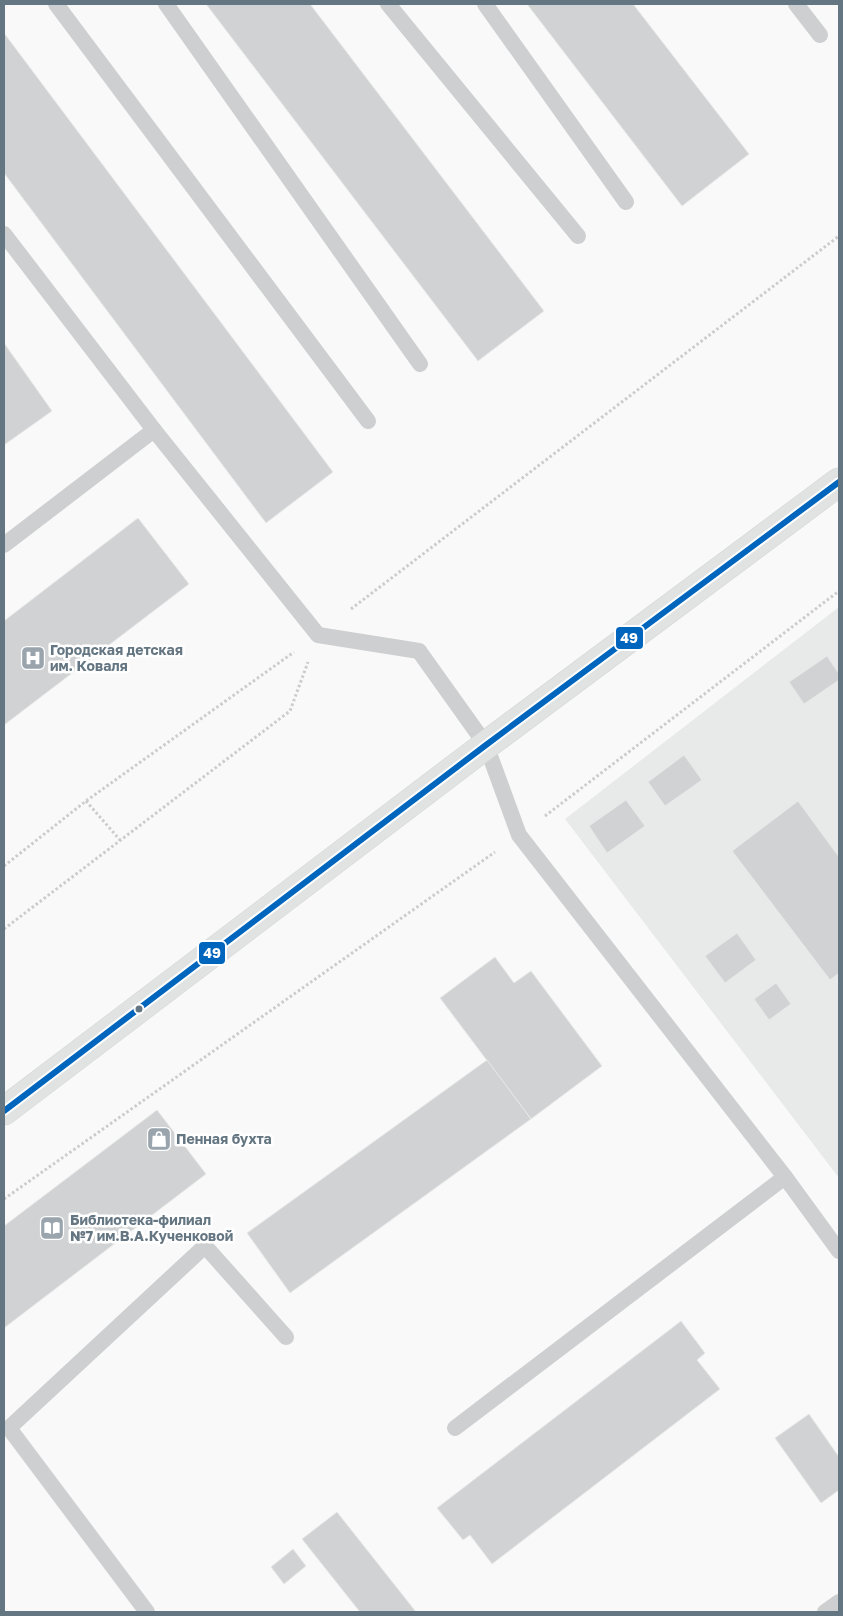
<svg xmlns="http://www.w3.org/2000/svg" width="843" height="1616" font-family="'Golos Text',sans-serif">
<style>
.built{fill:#e8e9e9}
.building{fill:#d0d2d3;stroke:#e8e8e8}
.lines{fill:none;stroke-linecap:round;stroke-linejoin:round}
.secondary-casing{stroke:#d5d6d7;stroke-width:29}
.path{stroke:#cbcccd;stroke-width:3;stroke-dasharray:2.5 2.5;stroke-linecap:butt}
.service{stroke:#cecfd0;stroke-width:16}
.secondary{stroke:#e1e2e2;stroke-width:28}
.bus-1-casing{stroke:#fff;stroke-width:10}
.bus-1{stroke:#0065bd;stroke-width:6}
.bus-dot{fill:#657683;stroke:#fff;stroke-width:2}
.labels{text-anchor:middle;stroke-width:5;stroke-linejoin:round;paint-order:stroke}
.poi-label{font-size:14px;font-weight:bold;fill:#657683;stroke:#fff;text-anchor:start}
.line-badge{stroke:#fff;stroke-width:2}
.badge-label{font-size:14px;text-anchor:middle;font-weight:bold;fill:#fff}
</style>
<rect width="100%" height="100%" fill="#f9f9f9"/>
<path class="built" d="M839,607V1178L565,819Z"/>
<g class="building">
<path d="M206,4H310L544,311L478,361Z"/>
<path d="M527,4H633L749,154L682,206Z"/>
<path d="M4,33L333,472L266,523L4,173Z"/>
<path d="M4,343L52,411L4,445Z"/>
<path d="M138,518L189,584L4,725V621Z"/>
<path d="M827,656L839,674V680L804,704L789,682Z"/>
<path d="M684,755L702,780L665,806L648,782Z"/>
<path d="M626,800L645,826L607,853L589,826Z"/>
<path d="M798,801L839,857V973L830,980L732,851Z"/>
<path d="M737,933L756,960L725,983L705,956Z"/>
<path d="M495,957L514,983L531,971L602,1066L531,1119L440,998Z"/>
<path d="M776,983L791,1004L769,1020L754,999Z"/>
<path d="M487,1060L531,1119L290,1293L247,1233Z"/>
<path d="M157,1110L206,1174L4,1328V1226Z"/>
<path d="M681,1321L705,1353L697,1360L720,1389L492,1564L470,1535L463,1540L437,1508Z"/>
<path d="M809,1414L839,1457V1490L821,1503L775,1438Z"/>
<path d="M337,1512L409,1603L416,1612H360L302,1539Z"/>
<path d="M293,1549L306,1566L284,1584L271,1567Z"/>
</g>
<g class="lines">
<defs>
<path id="secondary" d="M4,1111L486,745L839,482"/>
</defs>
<use href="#secondary" class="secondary-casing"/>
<g class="path">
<path d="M351,609L839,236"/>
<path d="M86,801L120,840"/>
<path d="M545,816L839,591"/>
<path d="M4,866L86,801L294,652"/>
<path d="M4,929L290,711L308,662"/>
<path d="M4,1199L495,852"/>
</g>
<g class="service">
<path d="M56,4L368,421"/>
<path d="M166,4L420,364"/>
<path d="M388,4L578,236"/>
<path d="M485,4L626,202"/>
<path d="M796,4L820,35"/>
<path d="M4,234L154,430L318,635L419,651L486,745L519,835L785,1177L839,1251"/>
<path d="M4,545L154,430"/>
<path d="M455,1428L785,1177"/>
<path d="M147,1612L9,1428L205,1246L286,1337"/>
<path d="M825,1612L839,1602"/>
</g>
<use href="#secondary" class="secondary"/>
<defs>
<path id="bus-1" d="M4,1111L486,745L839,482"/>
</defs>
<use href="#bus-1" class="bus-1-casing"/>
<use href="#bus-1" class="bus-1"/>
</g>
<defs>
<symbol id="hospital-square" viewBox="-11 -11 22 22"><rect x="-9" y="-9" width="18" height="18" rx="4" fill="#99a4ac" stroke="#fff"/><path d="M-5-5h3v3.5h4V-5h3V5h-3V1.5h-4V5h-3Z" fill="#fff"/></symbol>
<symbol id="shop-square" viewBox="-11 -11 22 22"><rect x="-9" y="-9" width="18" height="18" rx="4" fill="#99a4ac" stroke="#fff"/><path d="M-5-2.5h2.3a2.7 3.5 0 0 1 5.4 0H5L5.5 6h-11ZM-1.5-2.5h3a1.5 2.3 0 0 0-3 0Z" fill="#fff"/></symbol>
<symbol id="library-square" viewBox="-11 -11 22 22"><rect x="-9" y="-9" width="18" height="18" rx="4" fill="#99a4ac" stroke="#fff"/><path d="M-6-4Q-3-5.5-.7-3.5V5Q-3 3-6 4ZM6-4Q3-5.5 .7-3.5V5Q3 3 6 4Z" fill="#fff"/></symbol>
</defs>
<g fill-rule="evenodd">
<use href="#hospital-square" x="19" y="644" width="28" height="28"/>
<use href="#shop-square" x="145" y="1125" width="28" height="28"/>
<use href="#library-square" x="38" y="1214" width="28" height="28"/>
</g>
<circle class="bus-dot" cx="139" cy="1009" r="4.5"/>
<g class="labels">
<g class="poi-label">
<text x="50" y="655">Городская детская<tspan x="50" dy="16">им. Коваля</tspan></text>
<text x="176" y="1144">Пенная бухта</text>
<text x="70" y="1225">Библиотека-филиал<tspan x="70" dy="16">№7 им.В.А.Кученковой</tspan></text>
</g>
</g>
<g class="line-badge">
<rect x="615" y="626" width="29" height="24" rx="5" fill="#0065bd"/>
<rect x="198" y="941" width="28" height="24" rx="5" fill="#0065bd"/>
</g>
<g class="badge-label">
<text x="629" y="643">49</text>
<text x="212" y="958">49</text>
</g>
<rect width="843" height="1616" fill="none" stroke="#657683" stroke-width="10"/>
</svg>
